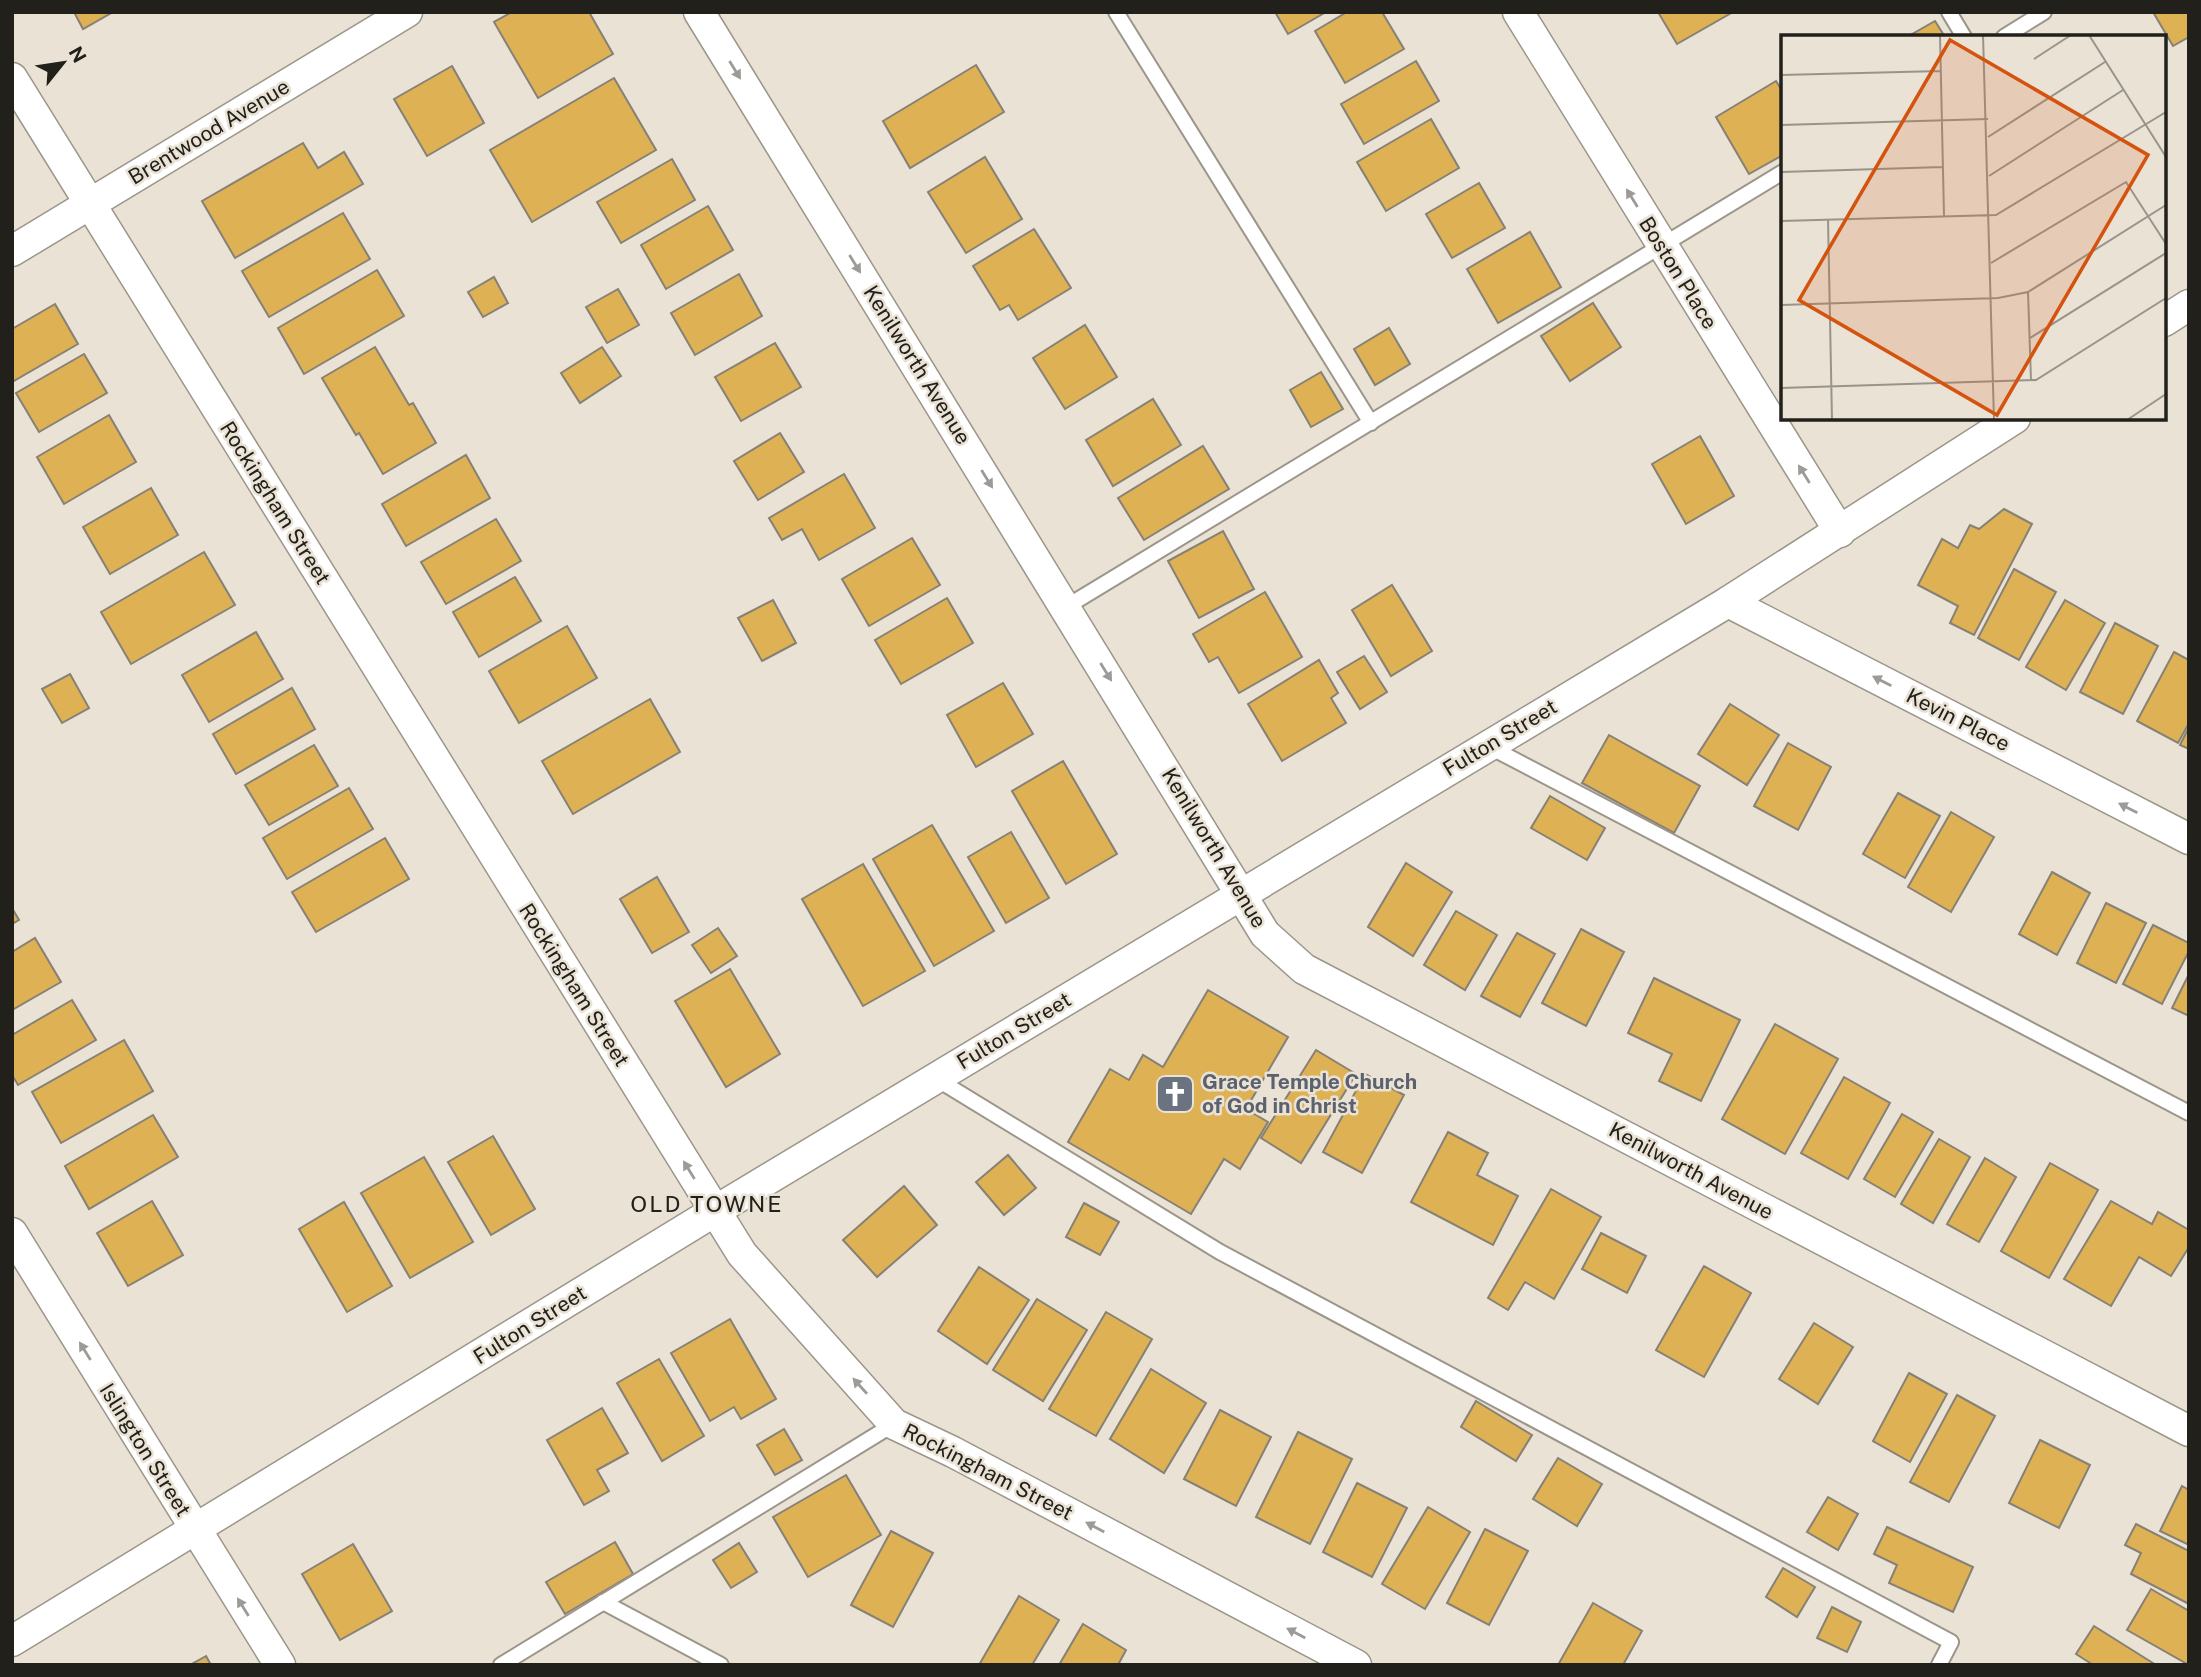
<svg xmlns="http://www.w3.org/2000/svg" width="2201" height="1677" font-family="'Public Sans',sans-serif">
<style>
.building{fill:#ddb154;stroke:#878175;stroke-width:2}
.lines{fill:none;stroke-linecap:round;stroke-linejoin:round}
.service-casing{stroke:#9c968a;stroke-width:18}
.minor-casing{stroke:#9c968a;stroke-width:33}
.service{stroke:#fff;stroke-width:14}
.minor{stroke:#fff;stroke-width:30}
.oneway{fill:#9c9b98}
.labels{text-anchor:middle;stroke-width:5;stroke-linejoin:round;paint-order:stroke}
.street-label{font-size:21px;fill:#22201b;stroke:#e9e2d5}
.worship-label{font-size:21px;font-weight:bold;fill:#5b616d;stroke:#e9e2d5;text-anchor:start}
.neighbourhood-label{font-size:23px;letter-spacing:2px;fill:#22201b;stroke:#e9e2d5}
.inset-road{fill:none;stroke:#99948b;stroke-width:2}
.view{fill:#d4530e;fill-opacity:0.15;stroke:#d4530e;stroke-width:3.5}
.inset-edge{fill:none;stroke:#22201b;stroke-width:3.5}
</style>
<rect width="100%" height="100%" fill="#e9e2d5"/>
<g class="building">
<path d="M74,12H113L83,29Z"/>
<path d="M512,12H589L613,54L538,98L494,22Z"/>
<path d="M1275,12H1326L1288,34Z"/>
<path d="M1347,12H1382L1404,49L1345,83L1315,31Z"/>
<path d="M1658,12H1733L1677,44Z"/>
<path d="M2153,12H2189V37L2173,46Z"/>
<path d="M1935,21L1945,37H1907Z"/>
<path d="M1416,61L1439,101L1364,144L1341,104Z"/>
<path d="M976,65L1004,112L910,168L883,121Z"/>
<path d="M452,66L484,123L427,156L394,99Z"/>
<path d="M614,78L656,150L532,222L490,150Z"/>
<path d="M1776,81L1783,92V155L1749,174L1716,117Z"/>
<path d="M1431,119L1459,168L1386,211L1357,162Z"/>
<path d="M303,143L318,168L344,152L363,184L235,258L202,201Z"/>
<path d="M985,157L1022,219L966,253L928,192Z"/>
<path d="M672,159L695,200L621,243L597,202Z"/>
<path d="M1479,183L1505,228L1452,258L1426,214Z"/>
<path d="M708,206L733,250L666,289L641,245Z"/>
<path d="M343,213L370,259L269,317L242,271Z"/>
<path d="M1034,229L1071,288L1018,320L1009,305L1000,310L973,266Z"/>
<path d="M1530,232L1561,287L1498,323L1467,269Z"/>
<path d="M377,270L404,316L304,374L278,328Z"/>
<path d="M739,274L762,316L695,355L671,313Z"/>
<path d="M494,277L508,303L483,317L468,292Z"/>
<path d="M618,289L639,325L607,343L586,307Z"/>
<path d="M1593,303L1621,347L1570,381L1541,336Z"/>
<path d="M55,304L78,344L12,382V329Z"/>
<path d="M1085,325L1117,377L1065,409L1033,358Z"/>
<path d="M1389,328L1410,364L1375,385L1354,349Z"/>
<path d="M775,343L801,387L741,421L715,377Z"/>
<path d="M375,347L409,405L413,403L436,443L383,474L359,433L356,435L322,378Z"/>
<path d="M602,347L621,376L580,403L561,373Z"/>
<path d="M84,354L107,393L39,432L16,393Z"/>
<path d="M1321,372L1343,409L1311,427L1290,390Z"/>
<path d="M1153,399L1181,445L1113,486L1086,440Z"/>
<path d="M109,415L136,462L64,504L37,457Z"/>
<path d="M780,433L804,472L758,500L734,461Z"/>
<path d="M1700,436L1734,496L1686,524L1652,464Z"/>
<path d="M1203,446L1229,489L1144,540L1118,498Z"/>
<path d="M466,455L490,498L406,546L382,504Z"/>
<path d="M844,474L875,528L819,560L802,529L782,540L769,518Z"/>
<path d="M151,488L178,535L110,574L83,527Z"/>
<path d="M2004,509L2032,524L1974,635L1950,623L1958,606L1918,585L1942,539L1958,548L1970,525L1979,529Z"/>
<path d="M496,519L521,561L446,604L421,562Z"/>
<path d="M1223,531L1254,589L1199,618L1168,561Z"/>
<path d="M912,538L940,585L869,626L842,579Z"/>
<path d="M204,552L235,605L131,664L101,612Z"/>
<path d="M2014,569L2056,592L2019,660L1978,638Z"/>
<path d="M515,577L541,621L479,657L453,612Z"/>
<path d="M1392,585L1432,651L1391,676L1352,610Z"/>
<path d="M1265,592L1302,657L1239,693L1218,657L1209,662L1193,634Z"/>
<path d="M947,598L973,643L901,684L875,640Z"/>
<path d="M773,600L796,643L762,661L738,618Z"/>
<path d="M2065,600L2105,623L2066,690L2026,667Z"/>
<path d="M2115,623L2158,646L2123,714L2080,692Z"/>
<path d="M567,626L597,678L519,723L489,671Z"/>
<path d="M256,632L283,679L209,722L182,675Z"/>
<path d="M2174,652L2189,660V723L2178,743L2137,721Z"/>
<path d="M1364,656L1387,692L1360,709L1337,672Z"/>
<path d="M1319,660L1338,693L1331,698L1346,723L1282,761L1248,704Z"/>
<path d="M70,674L89,708L62,723L42,689Z"/>
<path d="M1003,683L1033,734L976,767L947,715Z"/>
<path d="M292,688L315,729L236,774L213,734Z"/>
<path d="M650,699L680,752L573,814L542,761Z"/>
<path d="M1730,704L1779,735L1747,785L1698,754Z"/>
<path d="M2189,727V749L2180,745Z"/>
<path d="M1609,735L1700,786L1674,833L1582,783Z"/>
<path d="M1788,743L1831,767L1798,830L1754,806Z"/>
<path d="M314,745L338,786L269,825L245,785Z"/>
<path d="M1063,761L1117,854L1066,884L1012,791Z"/>
<path d="M349,788L373,829L287,879L263,838Z"/>
<path d="M1898,793L1940,816L1905,878L1863,854Z"/>
<path d="M1550,796L1605,828L1587,860L1531,828Z"/>
<path d="M1951,812L1994,837L1951,912L1908,887Z"/>
<path d="M932,825L994,931L934,966L873,859Z"/>
<path d="M1011,832L1049,898L1006,923L968,857Z"/>
<path d="M385,838L409,879L316,932L292,892Z"/>
<path d="M1406,863L1452,892L1413,956L1368,927Z"/>
<path d="M863,864L925,971L863,1006L802,899Z"/>
<path d="M2052,872L2090,893L2057,955L2019,934Z"/>
<path d="M657,877L689,932L652,953L620,899Z"/>
<path d="M2106,903L2146,923L2116,983L2077,963Z"/>
<path d="M12,908L19,920L12,924Z"/>
<path d="M1456,911L1497,935L1465,990L1424,965Z"/>
<path d="M2153,925L2189,943V951L2162,1004L2123,984Z"/>
<path d="M718,928L737,956L711,973L692,945Z"/>
<path d="M1581,929L1624,952L1586,1026L1542,1003Z"/>
<path d="M1517,933L1555,954L1520,1017L1481,996Z"/>
<path d="M35,938L61,982L12,1010V952Z"/>
<path d="M730,969L780,1054L726,1087L675,1001Z"/>
<path d="M2189,974V1016L2172,1008Z"/>
<path d="M1654,978L1740,1020L1701,1101L1659,1081L1672,1054L1628,1033Z"/>
<path d="M1208,990L1288,1037L1246,1109L1268,1122L1240,1169L1224,1159L1191,1214L1068,1142L1110,1069L1129,1080L1143,1055L1163,1067Z"/>
<path d="M72,1000L96,1040L18,1085L12,1075V1035Z"/>
<path d="M1775,1024L1838,1059L1785,1154L1722,1119Z"/>
<path d="M124,1040L153,1091L61,1143L32,1092Z"/>
<path d="M1316,1050L1356,1074L1301,1163L1261,1138Z"/>
<path d="M1365,1074L1404,1095L1362,1173L1323,1152Z"/>
<path d="M1844,1077L1890,1103L1848,1179L1801,1153Z"/>
<path d="M1902,1114L1933,1132L1895,1197L1864,1179Z"/>
<path d="M153,1115L178,1157L89,1209L65,1166Z"/>
<path d="M1448,1132L1488,1153L1477,1175L1518,1196L1493,1245L1411,1202Z"/>
<path d="M493,1136L535,1209L491,1235L448,1162Z"/>
<path d="M1939,1139L1970,1157L1933,1223L1901,1204Z"/>
<path d="M1008,1155L1036,1188L1004,1215L976,1182Z"/>
<path d="M424,1157L473,1242L410,1278L361,1193Z"/>
<path d="M1985,1158L2016,1177L1979,1242L1947,1224Z"/>
<path d="M2050,1163L2098,1190L2049,1278L2001,1251Z"/>
<path d="M904,1186L937,1225L877,1277L843,1240Z"/>
<path d="M1551,1189L1601,1217L1554,1299L1525,1282L1508,1310L1488,1298Z"/>
<path d="M152,1201L183,1255L128,1286L97,1233Z"/>
<path d="M2111,1201L2152,1224L2158,1212L2189,1230V1247L2171,1276L2139,1257L2111,1306L2064,1279Z"/>
<path d="M344,1202L392,1286L347,1312L299,1229Z"/>
<path d="M1084,1203L1119,1222L1100,1255L1066,1237Z"/>
<path d="M1601,1233L1646,1256L1627,1293L1582,1269Z"/>
<path d="M1704,1266L1751,1293L1704,1377L1656,1350Z"/>
<path d="M979,1267L1029,1300L987,1364L938,1331Z"/>
<path d="M1037,1299L1087,1330L1043,1401L993,1370Z"/>
<path d="M1106,1312L1152,1339L1096,1436L1049,1409Z"/>
<path d="M730,1319L776,1399L741,1419L734,1407L710,1421L671,1353Z"/>
<path d="M1814,1323L1853,1347L1818,1404L1779,1379Z"/>
<path d="M659,1359L704,1436L662,1461L617,1383Z"/>
<path d="M1151,1369L1206,1403L1164,1473L1110,1439Z"/>
<path d="M1909,1373L1947,1394L1910,1462L1873,1441Z"/>
<path d="M1957,1395L1995,1416L1949,1502L1910,1482Z"/>
<path d="M1476,1401L1532,1435L1516,1461L1461,1427Z"/>
<path d="M602,1408L628,1453L597,1470L609,1491L584,1505L547,1440Z"/>
<path d="M1220,1410L1271,1437L1236,1506L1184,1479Z"/>
<path d="M784,1429L802,1460L775,1475L757,1445Z"/>
<path d="M1298,1432L1352,1459L1310,1544L1256,1517Z"/>
<path d="M2040,1440L2090,1465L2059,1528L2009,1503Z"/>
<path d="M1558,1458L1602,1484L1577,1526L1533,1499Z"/>
<path d="M846,1475L881,1535L808,1577L773,1517Z"/>
<path d="M1357,1483L1407,1508L1372,1577L1323,1552Z"/>
<path d="M2182,1486L2189,1490V1545L2160,1531Z"/>
<path d="M1828,1497L1858,1514L1838,1550L1807,1532Z"/>
<path d="M1428,1507L1470,1532L1425,1609L1382,1584Z"/>
<path d="M2136,1524L2189,1551V1604L2131,1574L2141,1553L2125,1545Z"/>
<path d="M1887,1527L1973,1567L1953,1612L1889,1583L1897,1565L1874,1554Z"/>
<path d="M1485,1529L1528,1551L1489,1625L1447,1603Z"/>
<path d="M891,1531L933,1553L893,1627L851,1605Z"/>
<path d="M615,1542L633,1574L565,1614L546,1582Z"/>
<path d="M739,1543L757,1572L731,1588L713,1560Z"/>
<path d="M353,1544L392,1611L340,1640L302,1574Z"/>
<path d="M1783,1568L1815,1587L1797,1617L1766,1597Z"/>
<path d="M2151,1589L2189,1611V1665L2127,1630Z"/>
<path d="M1019,1596L1059,1620L1032,1665H979Z"/>
<path d="M1593,1603L1642,1631L1623,1665H1558Z"/>
<path d="M1832,1607L1861,1622L1847,1652L1817,1638Z"/>
<path d="M1083,1624L1126,1650L1118,1665H1059Z"/>
<path d="M2094,1626L2156,1665H2089L2090,1663L2076,1654Z"/>
<path d="M206,1656L211,1665H190Z"/>
</g>
<g class="lines">
<defs>
<g id="service">
<path d="M1116,12L1371,423"/>
<path d="M1949,12L1964,37"/>
<path d="M2004,37L2044,12"/>
<path d="M1066,607L1783,172"/>
<path d="M1488,746L2189,1113"/>
<path d="M935,1078L1220,1252L1951,1642L1939,1665"/>
<path d="M603,1602L721,1665"/>
<path d="M501,1665L894,1424"/>
</g>
<g id="minor">
<path d="M699,12L1265,934L1304,969L2189,1431"/>
<path d="M1518,12L1840,532"/>
<path d="M12,78L742,1254L894,1424L953,1452L1356,1665"/>
<path d="M12,251L407,12"/>
<path d="M2164,321L2189,305"/>
<path d="M1728,602L2189,839"/>
<path d="M12,1233L280,1665"/>
<path d="M12,1641L715,1211L1728,602L2015,418"/>
</g>
</defs>
<use href="#service" class="service-casing"/>
<use href="#minor" class="minor-casing"/>
<use href="#service" class="service"/>
<use href="#minor" class="minor"/>
</g>
<defs><path id="oneway-solid" d="M-6-.8H1V-3.2L6.5 0L1 3.2V.8H-6Z" transform="scale(1.75)"/></defs>
<g class="oneway">
<use href="#oneway-solid" transform="translate(735 70) rotate(58)"/>
<use href="#oneway-solid" transform="translate(1632 198) rotate(-122)"/>
<use href="#oneway-solid" transform="translate(855 264) rotate(58)"/>
<use href="#oneway-solid" transform="translate(1804 474) rotate(-122)"/>
<use href="#oneway-solid" transform="translate(987 479) rotate(58)"/>
<use href="#oneway-solid" transform="translate(1106 672) rotate(58)"/>
<use href="#oneway-solid" transform="translate(1882 681) rotate(-153)"/>
<use href="#oneway-solid" transform="translate(2128 808) rotate(-153)"/>
<use href="#oneway-solid" transform="translate(689 1170) rotate(-122)"/>
<use href="#oneway-solid" transform="translate(85 1351) rotate(-122)"/>
<use href="#oneway-solid" transform="translate(860 1386) rotate(-132)"/>
<use href="#oneway-solid" transform="translate(1095 1527) rotate(-152)"/>
<use href="#oneway-solid" transform="translate(243 1607) rotate(-122)"/>
<use href="#oneway-solid" transform="translate(1296 1633) rotate(-152)"/>
</g>
<defs>
<symbol id="church-square" viewBox="-11 -11 22 22"><rect x="-9" y="-9" width="18" height="18" rx="4" fill="#6b7280" stroke="#e9e2d5"/><path d="M-1.2-6h2.4v3.5h3.3v2.4h-3.3V6h-2.4V-.1h-3.3v-2.4h3.3Z" fill="#fff"/></symbol>
</defs>
<g fill-rule="evenodd">
<use href="#church-square" x="1153" y="1072" width="44" height="44"/>
</g>
<g class="labels">
<g class="street-label">
<text transform="translate(209 132) rotate(-31)" y="7">Brentwood Avenue</text>
<text transform="translate(1678 273) rotate(58)" y="7">Boston Place</text>
<text transform="translate(917 365) rotate(58)" y="7">Kenilworth Avenue</text>
<text transform="translate(275 503) rotate(58)" y="7">Rockingham Street</text>
<text transform="translate(1958 720) rotate(27)" y="7">Kevin Place</text>
<text transform="translate(1500 738) rotate(-31)" y="7">Fulton Street</text>
<text transform="translate(1214 848) rotate(59)" y="7">Kenilworth Avenue</text>
<text transform="translate(574 985) rotate(58)" y="7">Rockingham Street</text>
<text transform="translate(1014 1031) rotate(-31)" y="7">Fulton Street</text>
<text transform="translate(1691 1171) rotate(28)" y="7">Kenilworth Avenue</text>
<text transform="translate(530 1325) rotate(-32)" y="7">Fulton Street</text>
<text transform="translate(145 1450) rotate(58)" y="7">Islington Street</text>
<text transform="translate(988 1472) rotate(27)" y="7">Rockingham Street</text>
</g>
<g class="worship-label">
<text x="1202" y="1089">Grace Temple Church<tspan x="1202" dy="24">of God in Christ</tspan></text>
</g>
<g class="neighbourhood-label">
<text x="707" y="1212">OLD TOWNE</text>
</g>
</g>
<g transform="translate(1781 35)">
<rect width="385" height="385" fill="#e9e2d5"/>
<path class="inset-road" d="M159,0L163,181M202,0L213,385M308,0L385,122M253,24L290,0M0,40L160,36M0,90L207,84M207,102L324,27M0,137L162,132M208,141L342,55M47,184L51,385M0,186L215,180L385,77M210,228L345,147L385,209M247,257L250,345M0,270L217,263L247,257L385,170M249,303L385,218M0,353L255,345L385,263M346,385L385,359"/>
<path class="view" d="M169,5L367,120L216,380L18,265Z"/>
<rect width="385" height="385" class="inset-edge"/>
</g>
<rect width="2201" height="1677" fill="none" stroke="#22201b" stroke-width="28"/>
<g transform="translate(63 63) rotate(60)" stroke="#e9e2d5" stroke-width="5" paint-order="stroke">
<path d="M0-5L12 26L0 18L-12 26Z" fill="#22201b"/>
<text y="-10" font-size="19" font-weight="bold" text-anchor="middle" fill="#22201b">N</text>
</g>
</svg>
